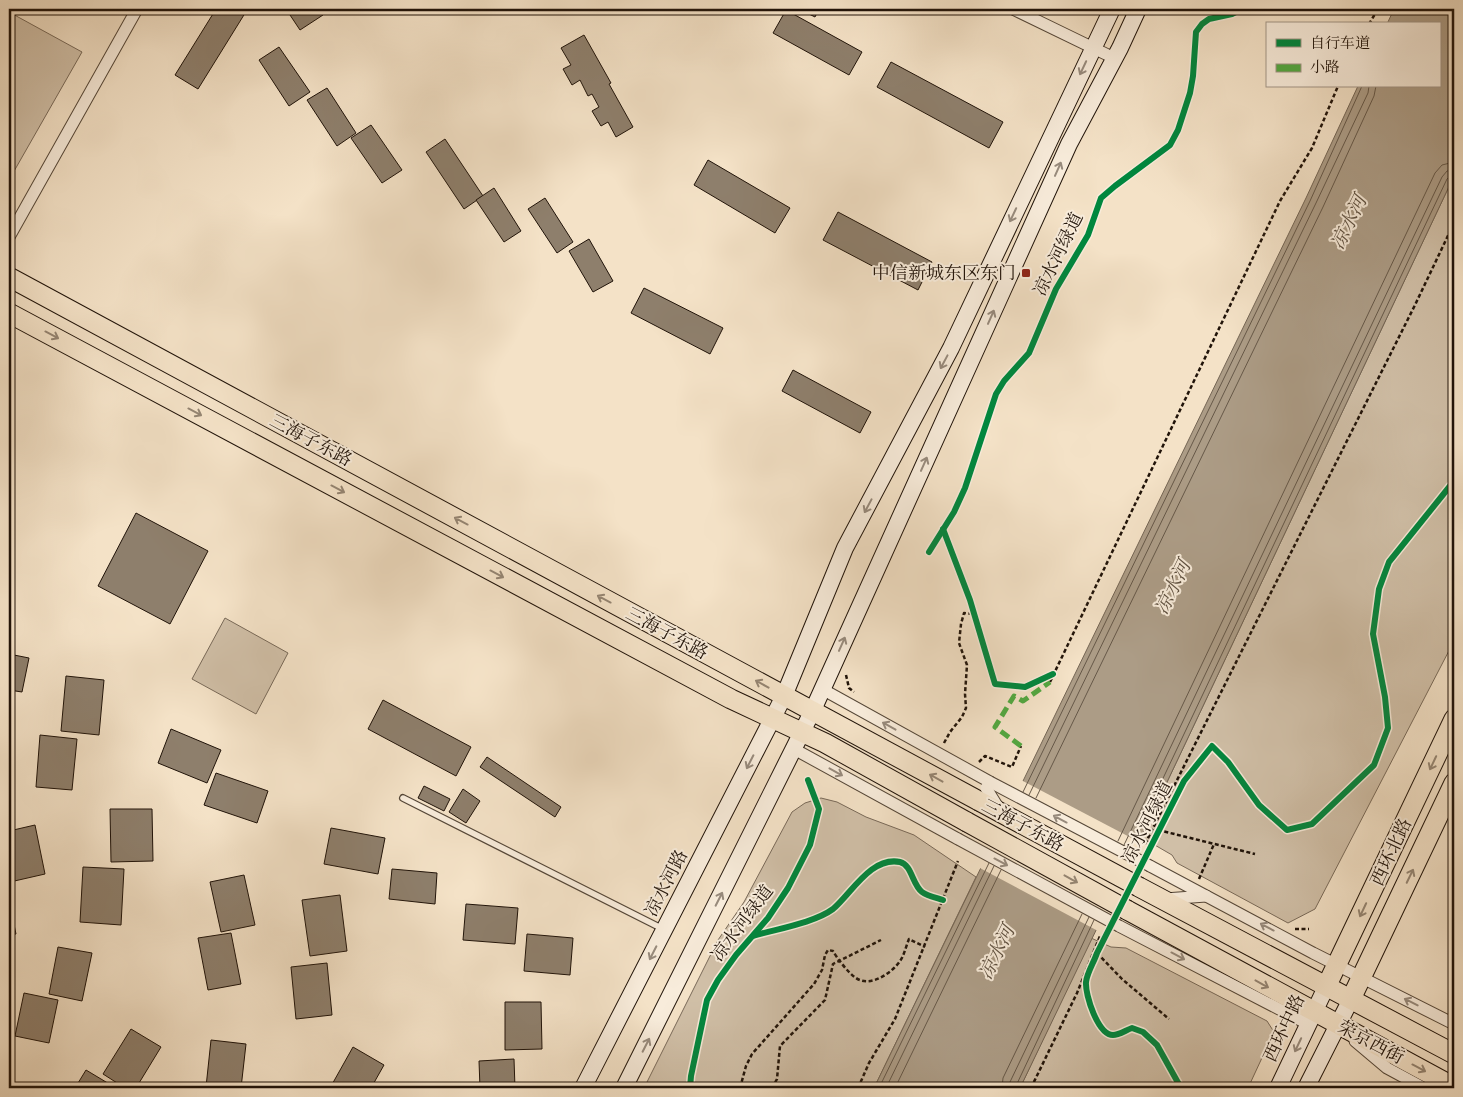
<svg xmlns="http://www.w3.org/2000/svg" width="1463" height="1097" font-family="'IM FELL DW Pica','Noto Serif SC',serif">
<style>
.green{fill:#d0bfa7;stroke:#786958}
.water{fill:#ac9c86;stroke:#746554}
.pier{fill:#f4e2c7}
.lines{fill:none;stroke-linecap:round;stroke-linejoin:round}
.shore{stroke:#665848;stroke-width:1}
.building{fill:#8e7f6c;stroke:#201309}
.lane-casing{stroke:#554738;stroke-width:8}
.street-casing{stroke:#554738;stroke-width:13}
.secondary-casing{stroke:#201309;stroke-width:18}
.primary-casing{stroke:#201309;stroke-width:21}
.path{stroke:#201309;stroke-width:2.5;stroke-dasharray:4 2.5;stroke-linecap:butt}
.lane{stroke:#f8ecdb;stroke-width:5.5}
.street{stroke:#f8ecdb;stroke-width:11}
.secondary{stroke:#f8ecdb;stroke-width:16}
.primary{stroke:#f4e2c7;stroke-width:19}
.street-bridge-casing{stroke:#554738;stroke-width:13;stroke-linecap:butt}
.primary-bridge-casing{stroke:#201309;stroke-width:21;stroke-linecap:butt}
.path-bridge{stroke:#201309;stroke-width:2.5;stroke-dasharray:4 2.5;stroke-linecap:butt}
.street-bridge{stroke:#f8ecdb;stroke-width:11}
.primary-bridge{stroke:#f4e2c7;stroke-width:19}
.quiet{stroke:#52a841;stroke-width:5;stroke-dasharray:10 5;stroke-linecap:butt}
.cycleway-casing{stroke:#f8ecdb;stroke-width:9}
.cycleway{stroke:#00873e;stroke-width:6}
.oneway{stroke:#978a7c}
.oneway2{stroke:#958572}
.poi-dot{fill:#8f2418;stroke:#f8ecdb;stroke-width:2}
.labels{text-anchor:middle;stroke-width:4;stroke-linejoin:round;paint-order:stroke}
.street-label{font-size:18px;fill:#201309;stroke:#f8ecdb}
.poi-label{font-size:18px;fill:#201309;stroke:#f8ecdb;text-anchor:end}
.water-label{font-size:19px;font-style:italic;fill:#5f5141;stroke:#f8ecdb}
</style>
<rect width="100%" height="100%" fill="#f4e2c7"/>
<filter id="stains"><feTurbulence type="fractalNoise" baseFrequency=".004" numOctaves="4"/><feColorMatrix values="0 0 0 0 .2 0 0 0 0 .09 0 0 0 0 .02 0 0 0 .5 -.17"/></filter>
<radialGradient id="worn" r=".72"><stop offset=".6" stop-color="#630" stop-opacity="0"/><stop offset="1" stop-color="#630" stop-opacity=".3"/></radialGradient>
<g class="green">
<path d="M9,12L82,52L9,180Z"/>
<path d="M1454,176V641L1315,909L1288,923L1177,863L1172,855L1141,837Z"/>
<path d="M225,618L288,653L256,714L192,679Z"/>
<path d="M821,798L837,802L866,817L914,835L976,877L874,1088H644L718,940L744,902L792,812L805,803Z"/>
<path d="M1091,938L1111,947L1126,948L1267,1021L1274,1032L1248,1088H1020Z"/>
</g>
<path class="water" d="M1394,9H1454V176L1141,837L1020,1088H874L1306,198L1358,86H1439V24H1387Z"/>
<path class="pier" d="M1021,780L1141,843L1098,931L978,867Z"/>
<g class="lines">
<g class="shore">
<path d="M1023,792L1310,201L1362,86"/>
<path d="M1029,795L1316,203L1368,93L1369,86"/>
<path d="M1036,798L1323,207L1374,96L1376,86"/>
<path d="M1118,841L1435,173L1442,165L1454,162"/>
<path d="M1124,845L1442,177L1447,171L1454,169"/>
<path d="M1130,848L1447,179L1450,176H1454"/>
<path d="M879,1088L989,863"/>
<path d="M886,1088L994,866"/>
<path d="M895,1088L1001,870"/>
<path d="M1002,1088L1003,1078L1082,914"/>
<path d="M1009,1088L1010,1082L1089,917"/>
<path d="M1015,1088L1094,920"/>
</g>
</g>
<g class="building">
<path d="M59,9H70L68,14Z"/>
<path d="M216,9H245L247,10L198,89L175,75Z"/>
<path d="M286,9H319L323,15L300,30Z"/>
<path d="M799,9H819L815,17Z"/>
<path d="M786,10L862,52L849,75L773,33Z"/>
<path d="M584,35L611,83L609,84L633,127L616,137L608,122L601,126L592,111L599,107L592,94L588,96L580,80L572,85L563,69L571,65L561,48Z"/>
<path d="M279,47L310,92L289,106L259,60Z"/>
<path d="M891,62L1003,122L989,148L877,87Z"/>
<path d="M327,88L356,133L337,146L307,100Z"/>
<path d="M371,125L402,170L382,183L351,138Z"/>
<path d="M445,139L483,196L464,209L426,152Z"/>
<path d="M708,160L790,208L775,233L694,185Z"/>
<path d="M494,188L521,231L504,242L476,200Z"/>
<path d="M545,198L573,242L557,253L528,209Z"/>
<path d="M838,212L932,262L918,290L823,240Z"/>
<path d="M589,239L613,281L593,292L569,251Z"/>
<path d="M644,288L723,328L710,354L631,313Z"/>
<path d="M793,370L871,412L860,433L782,391Z"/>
<path d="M136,513L208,551L170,624L98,586Z"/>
<path d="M9,654L29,658L22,692L9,690Z"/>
<path d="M66,676L104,680L99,735L61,731Z"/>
<path d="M383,700L471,747L456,776L368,729Z"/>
<path d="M171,729L221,750L207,783L158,763Z"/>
<path d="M40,735L77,739L72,790L36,787Z"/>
<path d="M487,757L561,807L555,817L480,767Z"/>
<path d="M216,773L268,791L257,823L204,805Z"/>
<path d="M424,786L450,799L444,811L418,798Z"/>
<path d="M463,789L480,801L466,823L449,812Z"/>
<path d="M110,809H152L153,861L111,862Z"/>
<path d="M35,825L45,874L10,882L9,831Z"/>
<path d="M331,828L385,838L378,874L324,864Z"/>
<path d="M83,867L124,869L121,925L80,922Z"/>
<path d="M392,869L437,873L435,904L389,899Z"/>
<path d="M244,875L255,925L221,932L210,882Z"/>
<path d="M340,895L347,951L310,956L302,900Z"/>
<path d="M9,901L16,934L9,935Z"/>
<path d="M466,904L518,908L515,944L463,940Z"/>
<path d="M231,933L241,984L208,990L198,938Z"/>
<path d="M527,934L573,938L570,975L524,971Z"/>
<path d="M58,947L92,953L82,1001L49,994Z"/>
<path d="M327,963L332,1015L296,1019L291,967Z"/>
<path d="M24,993L58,1000L49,1043L15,1036Z"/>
<path d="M505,1002H541L542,1049L505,1050Z"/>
<path d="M131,1029L161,1047L136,1088H125L103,1074Z"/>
<path d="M211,1040L246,1044L241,1088L206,1087Z"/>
<path d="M353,1047L384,1065L371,1088H330Z"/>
<path d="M514,1059L515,1088H480L479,1061Z"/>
<path d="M86,1070L116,1088H75Z"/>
</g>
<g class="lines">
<defs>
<path id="lane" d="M403,798L663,929"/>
<g id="street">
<path d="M1013,9L1114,58"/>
<path d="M9,237L137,9"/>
<path d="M822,689L990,782"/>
<path d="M794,749L958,839"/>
<path d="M1150,866L1313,953L1454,1024"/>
<path d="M1165,899L1206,896"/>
<path d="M1119,926L1308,1024"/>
<path d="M1355,1041L1387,1068L1424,1088"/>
</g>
<g id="secondary">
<path d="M583,1088L784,696L845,548L951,348L1112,9"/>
<path d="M624,1088L813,710L1069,144L1120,48L1138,9"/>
<path d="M1278,1088L1327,985"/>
<path d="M1306,1088L1351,999"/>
</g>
<g id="primary">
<path d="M9,277L979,801"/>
<path d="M9,313L731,699L825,743L967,822"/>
<path d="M1139,887L1454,1054"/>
<path d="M1127,910L1454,1087"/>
<path d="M1327,985L1454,719"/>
<path d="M1351,999L1454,783"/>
</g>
</defs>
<use href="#lane" class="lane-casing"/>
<use href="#street" class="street-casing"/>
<use href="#secondary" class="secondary-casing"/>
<use href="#primary" class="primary-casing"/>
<g class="path">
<path d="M1369,24L1378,9"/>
<path d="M846,675L849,688L854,692"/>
<path d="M1050,682L1280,201L1312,148L1338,86"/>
<path d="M944,743L950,732L962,717L966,708L965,694L967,665L959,643L961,624L964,613L974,614"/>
<path d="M979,762L985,756L1012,767L1021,746"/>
<path d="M1158,830L1255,854"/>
<path d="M1145,844L1415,305L1454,223"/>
<path d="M1199,879L1214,844"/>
<path d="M1295,929H1309"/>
<path d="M1097,953L1122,979L1169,1019"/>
<path d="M740,1088L746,1066L752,1054L814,984L822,970L825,955L828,950L833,951C837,958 849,974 856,978C870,988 892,973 900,961C904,956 906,946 909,939L925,947"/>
<path d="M858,1088L869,1063L895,1019L958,861"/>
<path d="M1031,1088L1077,993L1100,936"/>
</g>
<use href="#lane" class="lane"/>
<use href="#street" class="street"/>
<use href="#secondary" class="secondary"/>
<use href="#primary" class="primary"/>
<defs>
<g id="street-bridge">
<path d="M990,782L1150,866"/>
<path d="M986,788L999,809"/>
<path d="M958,839L1119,926"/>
</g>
<g id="primary-bridge">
<path d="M979,801L1139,887"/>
<path d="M967,822L1127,910"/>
</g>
</defs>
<use href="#street-bridge" class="street-bridge-casing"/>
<use href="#primary-bridge" class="primary-bridge-casing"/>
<path class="path-bridge" d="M772,1088L777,1079L780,1046L825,1000L833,964L881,940"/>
<use href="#street-bridge" class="street-bridge"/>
<use href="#primary-bridge" class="primary-bridge"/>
<path class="quiet" d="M1021,746L995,727L1014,696L1023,701L1050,682"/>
<defs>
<g id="cycleway">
<path d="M943,529L970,600L995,684L1025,687L1053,674"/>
<path d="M929,552L954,512L965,488L996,394L1004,381L1029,353L1056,289L1088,235L1101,198L1115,186L1170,145L1178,130L1190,93L1193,76L1196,32L1202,24L1209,19L1232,14L1242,9"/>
<path d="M753,936C776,929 814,923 833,909C851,894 871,856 900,862C912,865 912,884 922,892C927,896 937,898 943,900"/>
<path d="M690,1088L691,1076L707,1000L718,980L736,955L768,918L788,888L810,845L819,809L808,780"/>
<path d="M1181,1088L1157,1045L1143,1032L1132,1028C1126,1030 1119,1035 1113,1035C1098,1035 1085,995 1086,982C1087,973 1094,962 1097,953L1184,781L1212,746L1228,762L1259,805L1287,830L1312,824L1374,765L1388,728L1385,697L1373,634L1379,589L1389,562L1450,486L1454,483"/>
</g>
</defs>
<use href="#cycleway" class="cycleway-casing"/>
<use href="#cycleway" class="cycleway"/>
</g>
<defs><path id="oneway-shaft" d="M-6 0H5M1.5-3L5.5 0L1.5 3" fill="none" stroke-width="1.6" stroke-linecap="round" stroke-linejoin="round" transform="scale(1.25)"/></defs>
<g class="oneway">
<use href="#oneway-shaft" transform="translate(1083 68) rotate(115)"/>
<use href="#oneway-shaft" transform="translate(1058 169) rotate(-66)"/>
<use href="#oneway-shaft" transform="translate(1013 215) rotate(115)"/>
<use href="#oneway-shaft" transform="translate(991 317) rotate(-66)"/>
<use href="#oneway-shaft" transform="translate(944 362) rotate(118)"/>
<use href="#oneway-shaft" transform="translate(924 464) rotate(-66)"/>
<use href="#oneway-shaft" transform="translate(868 506) rotate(118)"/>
<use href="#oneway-shaft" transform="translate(842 644) rotate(-66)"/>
<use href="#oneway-shaft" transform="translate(889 726) rotate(-151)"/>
<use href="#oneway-shaft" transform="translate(750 762) rotate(117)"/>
<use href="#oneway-shaft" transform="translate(836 772) rotate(29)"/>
<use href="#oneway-shaft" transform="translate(1060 819) rotate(-152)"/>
<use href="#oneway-shaft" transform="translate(1001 862) rotate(28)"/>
<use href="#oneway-shaft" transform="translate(719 899) rotate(-63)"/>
<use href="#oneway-shaft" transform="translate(1267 927) rotate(-152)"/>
<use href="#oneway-shaft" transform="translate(653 953) rotate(117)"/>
<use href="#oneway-shaft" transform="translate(1178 956) rotate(28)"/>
<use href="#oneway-shaft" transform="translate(1411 1002) rotate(-153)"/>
<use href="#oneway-shaft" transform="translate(646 1045) rotate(-63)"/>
<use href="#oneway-shaft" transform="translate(1298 1045) rotate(115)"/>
</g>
<g class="oneway2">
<use href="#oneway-shaft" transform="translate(52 335) rotate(28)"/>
<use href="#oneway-shaft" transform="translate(195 412) rotate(28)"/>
<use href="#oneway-shaft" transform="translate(338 489) rotate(28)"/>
<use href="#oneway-shaft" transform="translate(461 521) rotate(-152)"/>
<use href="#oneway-shaft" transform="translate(497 574) rotate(28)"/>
<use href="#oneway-shaft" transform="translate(604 599) rotate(-152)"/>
<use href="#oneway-shaft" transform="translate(762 684) rotate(-151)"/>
<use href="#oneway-shaft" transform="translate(1433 763) rotate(115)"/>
<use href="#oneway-shaft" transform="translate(936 778) rotate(-151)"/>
<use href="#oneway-shaft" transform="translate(1410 876) rotate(-64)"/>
<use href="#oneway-shaft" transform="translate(1071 879) rotate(29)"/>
<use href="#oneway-shaft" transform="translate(1363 910) rotate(115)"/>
<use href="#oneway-shaft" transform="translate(1262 984) rotate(29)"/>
<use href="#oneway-shaft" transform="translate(1419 1068) rotate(28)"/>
</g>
<rect class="poi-dot" x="1021" y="268" width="10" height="10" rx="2.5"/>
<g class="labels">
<g class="street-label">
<text transform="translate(1058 254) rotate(-64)" y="6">凉水河绿道</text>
<text transform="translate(311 440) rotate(28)" y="6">三海子东路</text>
<text transform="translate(667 633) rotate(28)" y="6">三海子东路</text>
<text transform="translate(1147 822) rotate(-63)" y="6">凉水河绿道</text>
<text transform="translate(1023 825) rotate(28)" y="6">三海子东路</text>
<text transform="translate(1391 852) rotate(-65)" y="6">西环北路</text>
<text transform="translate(666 883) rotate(-63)" y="6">凉水河路</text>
<text transform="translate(742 923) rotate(-53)" y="6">凉水河绿道</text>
<text transform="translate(1284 1028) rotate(-65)" y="6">西环中路</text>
<text transform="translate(1371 1042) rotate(28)" y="6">荣京西街</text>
</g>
<g class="poi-label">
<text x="1016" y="279">中信新城东区东门</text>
</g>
<g class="water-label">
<text transform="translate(1348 222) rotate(-64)" y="7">凉水河</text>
<text transform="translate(1172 587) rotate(-64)" y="7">凉水河</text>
<text transform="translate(996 952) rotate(-64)" y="7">凉水河</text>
</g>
</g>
<rect width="1463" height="1097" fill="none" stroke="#f4e2c7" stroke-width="30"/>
<rect x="10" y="10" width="1443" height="1077" fill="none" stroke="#201309" stroke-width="2.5"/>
<rect x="15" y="15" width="1433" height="1067" fill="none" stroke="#201309"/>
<rect x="1266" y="22" width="175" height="65" fill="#f8ecdb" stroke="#a29587"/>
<rect x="1276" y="39" width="25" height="8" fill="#00873e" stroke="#a29587"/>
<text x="1310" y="48" font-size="15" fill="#201309">自行车道</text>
<rect x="1276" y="64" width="25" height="8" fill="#52a841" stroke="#a29587"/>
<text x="1310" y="72" font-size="15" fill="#201309">小路</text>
<rect width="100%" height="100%" filter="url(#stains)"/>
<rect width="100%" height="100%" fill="url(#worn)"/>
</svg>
